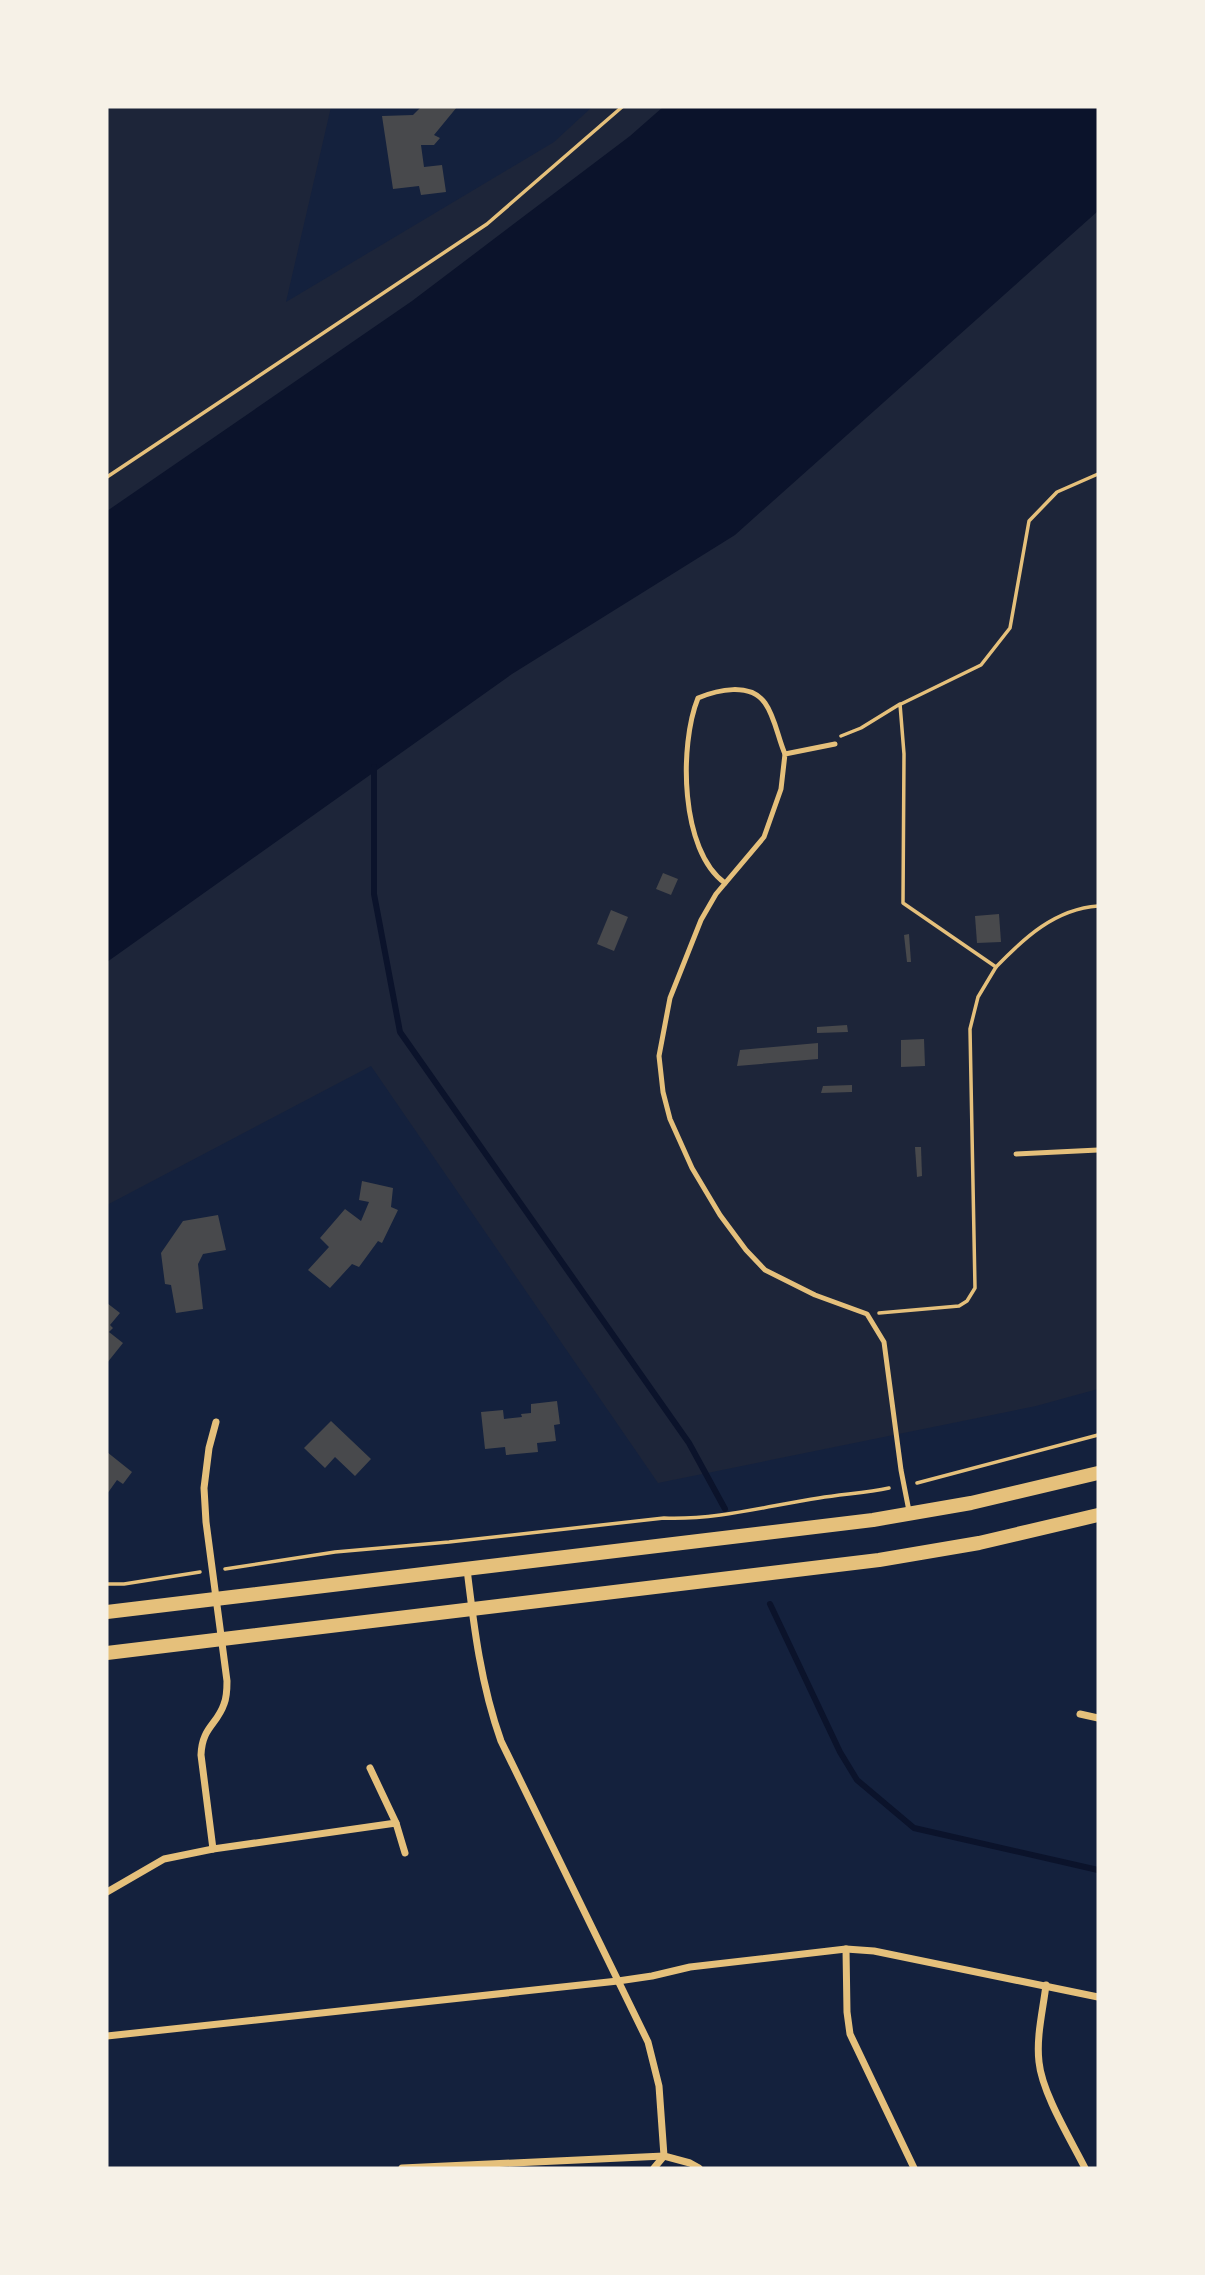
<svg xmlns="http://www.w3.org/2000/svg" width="1205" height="2275" font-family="Merriweather,serif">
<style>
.green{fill:#1d2539}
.water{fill:#0b132b}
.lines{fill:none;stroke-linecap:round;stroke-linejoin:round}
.stream{stroke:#0b132b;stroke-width:6}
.building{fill:#48494c}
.path{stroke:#e5c07b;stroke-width:3.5}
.service{stroke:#e5c07b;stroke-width:5}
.minor{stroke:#e5c07b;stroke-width:7}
.secondary{stroke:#e5c07b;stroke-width:14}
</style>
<rect width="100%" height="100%" fill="#14213d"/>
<path class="green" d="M107,107H331L286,302L554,142L592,107H1098V1389L1036,1406L658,1483L371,1066L107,1205Z"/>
<path class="water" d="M663,107H1098V211L735,535L512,674L107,962V511L412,301L630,136Z"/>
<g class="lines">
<g class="stream">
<path d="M374,767V894L400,1032L689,1443L725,1509"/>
<path d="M770,1604L840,1752L857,1780L914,1828L1098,1870"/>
</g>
</g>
<g class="building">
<path d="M421,107H457L434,135L440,138L434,145H421L424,167L442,165L446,192L421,195L419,186L393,189L382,116L413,115Z"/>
<path d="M663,873L678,879L671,895L656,889Z"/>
<path d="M611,910L628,917L614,951L597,944Z"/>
<path d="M999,914L1001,942L977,943L975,916Z"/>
<path d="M909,934L911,962H907L904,935Z"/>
<path d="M847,1025L848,1032L817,1033V1027Z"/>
<path d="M924,1039L925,1066L901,1067V1040Z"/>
<path d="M818,1043V1059L737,1066L740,1050Z"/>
<path d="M852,1085V1092L821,1093L823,1086Z"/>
<path d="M915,1147H921L922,1176L917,1177Z"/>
<path d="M362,1181L393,1188L391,1207L398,1210L382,1243L378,1241L359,1267L352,1264L330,1288L308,1270L329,1247L320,1238L345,1209L361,1221L369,1202L359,1200Z"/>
<path d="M218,1215L226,1250L203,1254L198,1264L203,1309L176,1313L171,1285L165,1284L161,1253L183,1221Z"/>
<path d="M107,1303L120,1313L110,1325L113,1328L109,1332L123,1343L107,1363Z"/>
<path d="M557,1401L560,1424L554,1425L556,1441L537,1443L538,1452L506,1455L505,1447L485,1449L481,1412L503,1410L504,1419L522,1417L521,1414L531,1413V1404Z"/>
<path d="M331,1421L371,1459L355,1476L335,1457L325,1468L304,1448Z"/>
<path d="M107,1452L132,1472L123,1484L117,1480L107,1494Z"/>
</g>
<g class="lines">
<g class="path">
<path d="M107,477L487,224L622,107"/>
<path d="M901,704L981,665L1010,628L1029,521L1057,492L1098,474"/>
<path d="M841,736L861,728L900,704L904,754L903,903L996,967C1024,938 1055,909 1098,906"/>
<path d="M879,1313L959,1306L967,1301L975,1288L970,1029L978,997L996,967"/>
<path d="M917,1483L1098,1435"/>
<path d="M225,1569L335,1552L449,1542L664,1518C717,1520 767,1506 819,1498C843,1494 866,1493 889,1488"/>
<path d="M107,1584H124L200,1572"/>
</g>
<g class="service">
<path d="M835,744L785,754L781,789L764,837L716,894L701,920L670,998L659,1056L663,1092L670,1119L692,1168L720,1215L746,1250L765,1270L815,1295L867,1314L884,1342L901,1470L909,1511"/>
<path d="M725,883C680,851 679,745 698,698C717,690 750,682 765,703C775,717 778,738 785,754"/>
<path d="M1016,1154L1098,1150"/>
</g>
<g class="minor">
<path d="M216,1422L209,1448L204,1488L206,1522L227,1681C227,1689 227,1697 224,1704C217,1725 202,1727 201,1755L213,1849L396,1823L405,1853"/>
<path d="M467,1569C474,1628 481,1685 501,1741L648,2042L659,2086L664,2156L690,2163L699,2168"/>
<path d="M1080,1714L1098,1718"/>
<path d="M370,1768L396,1823"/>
<path d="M107,1892L164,1859L213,1849"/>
<path d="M846,1949L847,2012L850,2034L914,2168"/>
<path d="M1046,1985C1043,2010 1036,2037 1039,2062C1042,2093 1071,2140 1085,2168"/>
<path d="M107,2036L618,1981L652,1976L690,1967L846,1949L874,1951L1098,1997"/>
<path d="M402,2168L664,2156"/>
<path d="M654,2168L664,2156"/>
</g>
<g class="secondary">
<path d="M107,1612L873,1520L971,1503L1098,1473"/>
<path d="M107,1653L879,1560L979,1543L1098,1515"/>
</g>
</g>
<rect width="1205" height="2275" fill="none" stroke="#f6f1e7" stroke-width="217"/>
</svg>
